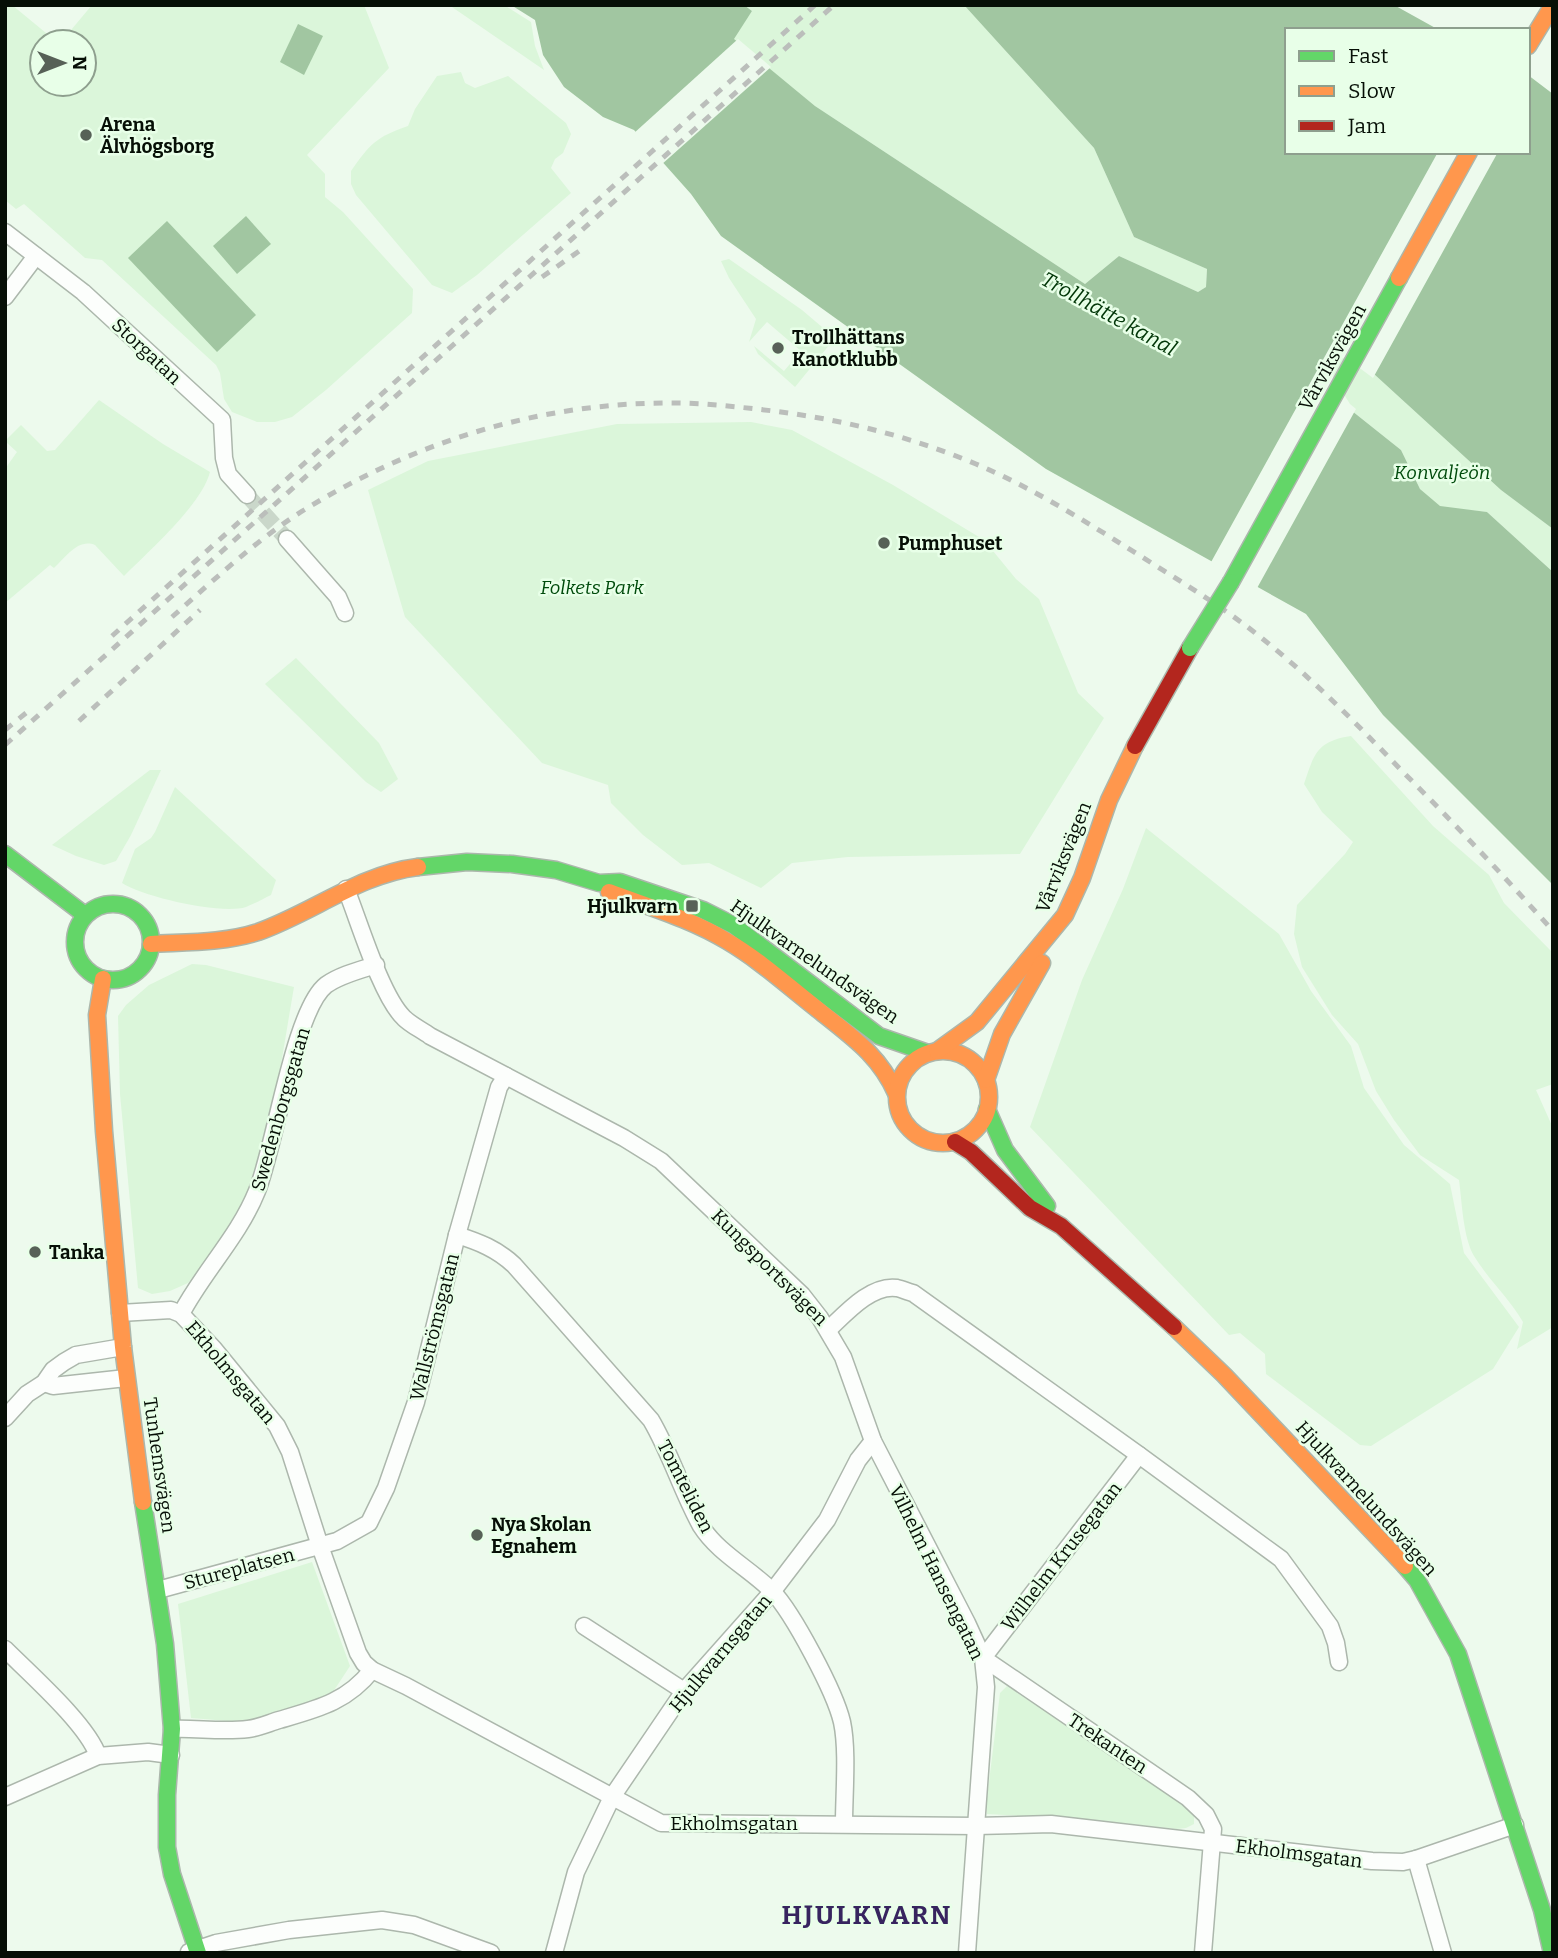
<svg xmlns="http://www.w3.org/2000/svg" width="1558" height="1958" font-family="Bitter,serif">
<style>
.green{fill:#dbf6da}
.water{fill:#a1c6a1}
.pier{fill:#edfaed}
.lines{fill:none;stroke-linecap:round;stroke-linejoin:round}
.street-tunnel{stroke:#cad7ca;stroke-width:16;stroke-dasharray:16 8;stroke-linecap:butt}
.street-casing{stroke:#acb7ac;stroke-width:19}
.fast-casing{stroke:#acb7ac;stroke-width:19}
.slow-casing{stroke:#acb7ac;stroke-width:19}
.jam-casing{stroke:#acb7ac;stroke-width:19}
.street{stroke:#fcfefc;stroke-width:16}
.fast{stroke:#63d668;stroke-width:16}
.slow{stroke:#ff974d;stroke-width:16}
.jam{stroke:#b3261e;stroke-width:16}
.rail{stroke:#bbbebb;stroke-width:5;stroke-dasharray:9 9;stroke-linecap:butt}
.fast-bridge-casing{stroke:#acb7ac;stroke-width:19;stroke-linecap:butt}
.fast-bridge{stroke:#63d668;stroke-width:16}
.poi-dot{fill:#576157;stroke:#e8ffe8;stroke-width:2.5}
.labels{text-anchor:middle;stroke-width:5;stroke-linejoin:round;paint-order:stroke}
.poi-label{font-size:19px;font-weight:bold;fill:#060f06;stroke:#e8ffe8;text-anchor:start}
.street-label{font-size:19px;fill:#060f06;stroke:#e8ffe8}
.park-label{font-size:19px;font-style:italic;fill:#004b0c;stroke:#e8ffe8}
.water-label{font-size:21px;font-style:italic;fill:#013607;stroke:#e8ffe8}
.district-label{font-size:26px;font-weight:bold;letter-spacing:2px;fill:#37245f;stroke:#e8ffe8}
</style>
<rect width="100%" height="100%" fill="#edfaed"/>
<g class="green">
<path d="M5,5H12L57,42H42V84H84V42H61L92,5H364L389,68L307,155L325,174V197L343,212L413,289L412,313L326,390L292,417L275,422H257L232,412L224,399L220,373L216,365L102,260L85,258L24,204L16,209L5,200Z"/>
<path d="M449,5H504L531,22L535,46L544,70Z"/>
<path d="M744,5H964L1094,148L1134,237L1207,269L1206,287L1198,292L1119,256L1085,284L815,106L733,39L752,11Z"/>
<path d="M461,72L465,83L475,88L508,76L566,123L571,134L563,153L555,159L551,168L571,193L477,275L452,293L432,285L356,195L351,184V171C370,144 376,137 408,126L415,109L437,76Z"/>
<path d="M729,259L802,310L835,338L795,387L758,354L754,346L784,371L801,351L767,322L749,342L756,319L729,278L721,261Z"/>
<path d="M1345,353L1374,374L1501,490L1553,529V572L1487,512L1440,507L1420,489L1401,450L1347,407L1329,378L1332,360Z"/>
<path d="M99,400L163,444L210,472C202,504 149,551 124,576L95,545C78,538 65,558 54,568L50,565L5,603V469L17,452L5,441L21,425L47,451L55,450Z"/>
<path d="M751,422L792,430L893,485L984,540L1016,579L1039,599L1078,693L1104,718L1020,854L848,857L792,863L761,888L709,863L682,865L643,835L611,803L608,785L542,763L405,617L368,490L428,461L617,424Z"/>
<path d="M296,658L379,743L398,779L381,792L366,782L265,684Z"/>
<path d="M1351,736L1433,826L1489,875L1504,903L1553,953V1084L1536,1090L1553,1128V1327L1517,1349L1523,1322C1509,1298 1488,1279 1474,1256C1463,1237 1462,1202 1459,1180L1420,1155L1394,1120L1376,1091L1358,1044L1332,1015L1302,967L1294,934L1297,905L1345,854L1353,842L1322,812L1304,784C1314,754 1317,741 1351,736Z"/>
<path d="M150,770H161L131,835L116,861L104,865L76,856L52,845Z"/>
<path d="M175,787L276,880L271,895C263,899 254,904 246,907C221,915 144,897 122,883L135,849L151,838L155,832Z"/>
<path d="M1146,828L1279,934L1311,991L1351,1046L1364,1088L1404,1145L1450,1184L1464,1253L1519,1327L1493,1369L1371,1446L1360,1445L1266,1374L1265,1354L1240,1333L1229,1335L1030,1127L1082,980L1123,889Z"/>
<path d="M192,964L206,965L294,987L279,1076L257,1164L247,1194L213,1252L188,1283L170,1291L152,1294L138,1288L120,1094L118,1016L126,1005L149,985Z"/>
<path d="M312,1562L350,1666L329,1698L240,1722L191,1718L178,1604Z"/>
<path d="M1007,1686L1179,1801L1194,1816V1824L1186,1828L1177,1829L1094,1820L987,1814L986,1806L1000,1693Z"/>
</g>
<g class="water">
<path d="M511,5H744L752,11L734,39L815,106L1085,284L1119,256L1198,292L1206,287L1207,269L1134,237L1094,148L964,5H1394L1439,30H1287V152H1528V75L1553,94V529L1501,490L1374,374L1346,353L1332,360L1329,377L1347,407L1401,450L1420,489L1440,506L1487,512L1553,572V885L1383,715L1306,614L1046,469L721,236L691,194L634,130L603,117L564,87L543,55L535,20Z"/>
<path d="M298,24L323,36L304,75L280,62Z"/>
<path d="M246,216L271,244L237,274L213,246Z"/>
<path d="M167,221L256,315L217,352L128,258Z"/>
</g>
<g class="pier">
<path d="M738,39L771,67L661,165L633,134Z"/>
<path d="M1438,152H1498L1373,378L1345,357L1335,362L1333,377L1350,404L1356,409L1256,590L1210,564Z"/>
</g>
<g class="lines">
<path class="street-tunnel" d="M247,495L287,539"/>
<defs>
<g id="street">
<path d="M5,232L83,292L222,420L224,458L228,474L247,495"/>
<path d="M5,297L36,256"/>
<path d="M287,539L338,597L345,613"/>
<path d="M346,889C359,921 381,996 404,1018C411,1025 422,1030 430,1036L624,1138L661,1161L802,1295L820,1318L843,1357L873,1441L967,1623L983,1658L986,1687L967,1953"/>
<path d="M457,1235C479,1242 497,1249 514,1265L651,1420C671,1454 682,1492 701,1526C718,1553 750,1569 772,1591C793,1613 835,1692 842,1722C848,1750 844,1794 844,1823"/>
<path d="M120,1313L171,1310L181,1314L214,1349L277,1426L290,1452L320,1546L358,1653L364,1663L372,1670L406,1686L661,1823L976,1826L1051,1824L1372,1861L1403,1862L1416,1859L1515,1825"/>
<path d="M181,1314C203,1272 239,1236 257,1191C275,1147 294,1010 326,985C340,975 360,970 376,965"/>
<path d="M828,1330C845,1314 871,1284 897,1288C902,1289 908,1292 913,1293L1139,1455L1281,1559L1330,1626L1336,1643L1339,1662"/>
<path d="M44,1383L53,1386L126,1378"/>
<path d="M5,1418L27,1394L44,1383L53,1370L64,1362L76,1355L123,1347"/>
<path d="M1139,1455L983,1658L1188,1798L1206,1815L1213,1829L1203,1953"/>
<path d="M158,1590L337,1541L369,1523L386,1488L416,1402L457,1235L499,1087L506,1076"/>
<path d="M584,1626L684,1691"/>
<path d="M5,1649C30,1674 88,1725 98,1756"/>
<path d="M172,1729C196,1728 223,1732 248,1729C258,1728 269,1723 279,1720C317,1709 347,1702 372,1670"/>
<path d="M5,1797L98,1756L148,1752L171,1755"/>
<path d="M1416,1859L1443,1953"/>
<path d="M189,1952L216,1943L289,1930L382,1920L414,1925L491,1953"/>
<path d="M554,1953L576,1872L612,1797L684,1691L772,1592L827,1520L858,1460L873,1441"/>
</g>
<g id="fast">
<path d="M1231,582L1399,278"/>
<path d="M5,854L85,915"/>
<path d="M418,867L467,862L512,864L556,870L599,883L620,882L703,910L733,925L879,1036L928,1053"/>
<circle cx="113" cy="942" r="38"/>
<path d="M987,1109L1005,1150L1047,1206"/>
<path d="M143,1502L165,1644L172,1729L167,1795V1847L172,1874L198,1953"/>
<path d="M1405,1566L1417,1580L1458,1654L1542,1910L1552,1953"/>
</g>
<g id="slow">
<path d="M1528,46L1553,5"/>
<path d="M1399,278L1469,152"/>
<path d="M609,892C649,907 691,919 727,941C761,961 790,988 821,1012C852,1037 879,1055 896,1093"/>
<path d="M151,944C187,942 224,943 258,932C312,913 360,874 418,867"/>
<path d="M103,979L97,1015L104,1131L123,1347L143,1502"/>
<circle cx="943" cy="1097" r="46"/>
<path d="M937,1051L977,1022L1065,915L1082,878L1109,800L1135,746"/>
<path d="M986,1080L1002,1034L1042,963"/>
<path d="M1174,1327L1224,1375L1405,1566"/>
</g>
<g id="jam">
<path d="M1135,746L1190,648"/>
<path d="M955,1142L971,1152L1030,1208L1061,1226L1174,1327"/>
</g>
</defs>
<use href="#street" class="street-casing"/>
<use href="#fast" class="fast-casing"/>
<use href="#slow" class="slow-casing"/>
<use href="#jam" class="jam-casing"/>
<use href="#street" class="street"/>
<use href="#fast" class="fast"/>
<use href="#slow" class="slow"/>
<use href="#jam" class="jam"/>
<g class="rail">
<path d="M542,277L585,247"/>
<path d="M172,617C214,580 256,540 304,510C416,441 542,402 674,403C701,403 729,406 756,409C832,417 904,434 976,464C1033,488 1086,522 1139,555C1178,580 1217,603 1254,632C1308,674 1355,722 1402,771C1454,823 1504,876 1553,931"/>
<path d="M112,636L815,5"/>
<path d="M79,721L200,610"/>
<path d="M5,730L26,713"/>
<path d="M5,745L834,5"/>
</g>
<defs>
<path id="fast-bridge" d="M1190,648L1231,582"/>
</defs>
<use href="#fast-bridge" class="fast-bridge-casing"/>
<use href="#fast-bridge" class="fast-bridge"/>
</g>
<g class="poi-dot">
<circle cx="86" cy="135" r="7"/>
<circle cx="778" cy="348" r="7"/>
<circle cx="884" cy="543" r="7"/>
<rect x="685" y="899" width="14" height="14" rx="3.5"/>
<circle cx="35" cy="1252" r="7"/>
<circle cx="477" cy="1535" r="7"/>
</g>
<g class="labels">
<g class="poi-label">
<text x="100" y="131">Arena<tspan x="100" dy="22">Älvhögsborg</tspan></text>
<text x="792" y="344">Trollhättans<tspan x="792" dy="22">Kanotklubb</tspan></text>
<text x="898" y="550">Pumphuset</text>
<text x="678" y="913" text-anchor="end">Hjulkvarn</text>
<text x="49" y="1259">Tanka</text>
<text x="491" y="1531">Nya Skolan<tspan x="491" dy="22">Egnahem</tspan></text>
</g>
<g class="street-label">
<text transform="translate(147 351) rotate(43)" y="7">Storgatan</text>
<text transform="translate(1332 357) rotate(-61)" y="7">Vårviksvägen</text>
<text transform="translate(1063 857) rotate(-68)" y="7">Vårviksvägen</text>
<text transform="translate(815 961) rotate(35)" y="7">Hjulkvarnelundsvägen</text>
<text transform="translate(280 1109) rotate(-74)" y="7">Swedenborgsgatan</text>
<text transform="translate(770 1267) rotate(45)" y="7">Kungsportsvägen</text>
<text transform="translate(434 1327) rotate(-76)" y="7">Wallströmsgatan</text>
<text transform="translate(231 1372) rotate(50)" y="7">Ekholmsgatan</text>
<text transform="translate(160 1465) rotate(82)" y="7">Tunhemsvägen</text>
<text transform="translate(686 1486) rotate(63)" y="7">Tomteliden</text>
<text transform="translate(1367 1498) rotate(48)" y="7">Hjulkvarnelundsvägen</text>
<text transform="translate(1061 1556) rotate(-52)" y="7">Wilhelm Krusegatan</text>
<text transform="translate(239 1568) rotate(-15)" y="7">Stureplatsen</text>
<text transform="translate(937 1572) rotate(64)" y="7">Vilhelm Hansengatan</text>
<text transform="translate(720 1653) rotate(-50)" y="7">Hjulkvarnsgatan</text>
<text transform="translate(1108 1743) rotate(34)" y="7">Trekanten</text>
<text x="734" y="1830">Ekholmsgatan</text>
<text transform="translate(1299 1853) rotate(7)" y="7">Ekholmsgatan</text>
</g>
<g class="park-label">
<text x="1442" y="479">Konvaljeön</text>
<text x="592" y="594">Folkets Park</text>
</g>
<g class="water-label">
<text transform="translate(1109 314) rotate(29)" y="7">Trollhätte kanal</text>
</g>
<g class="district-label">
<text x="867" y="1924">HJULKVARN</text>
</g>
</g>
<rect width="1558" height="1958" fill="none" stroke="#060f06" stroke-width="14"/>
<rect x="1285" y="28" width="245" height="126" fill="#e8ffe8" stroke="#8e9f8e" stroke-width="2"/>
<rect x="1299" y="51" width="35" height="10" fill="#63d668" stroke="#8e9f8e" stroke-width="2"/>
<text x="1348" y="63" font-size="21" fill="#060f06">Fast</text>
<rect x="1299" y="86" width="35" height="10" fill="#ff974d" stroke="#8e9f8e" stroke-width="2"/>
<text x="1348" y="98" font-size="21" fill="#060f06">Slow</text>
<rect x="1299" y="121" width="35" height="10" fill="#b3261e" stroke="#8e9f8e" stroke-width="2"/>
<text x="1348" y="133" font-size="21" fill="#060f06">Jam</text>
<g transform="translate(63 63) rotate(90)"><circle r="33" fill="#e8ffe8" stroke="#8e9f8e" stroke-width="2"/>
<path d="M0-5L12 26L0 18L-12 26Z" fill="#576157"/>
<text y="-10" font-size="19" font-weight="bold" text-anchor="middle" fill="#060f06">N</text>
</g>
</svg>
